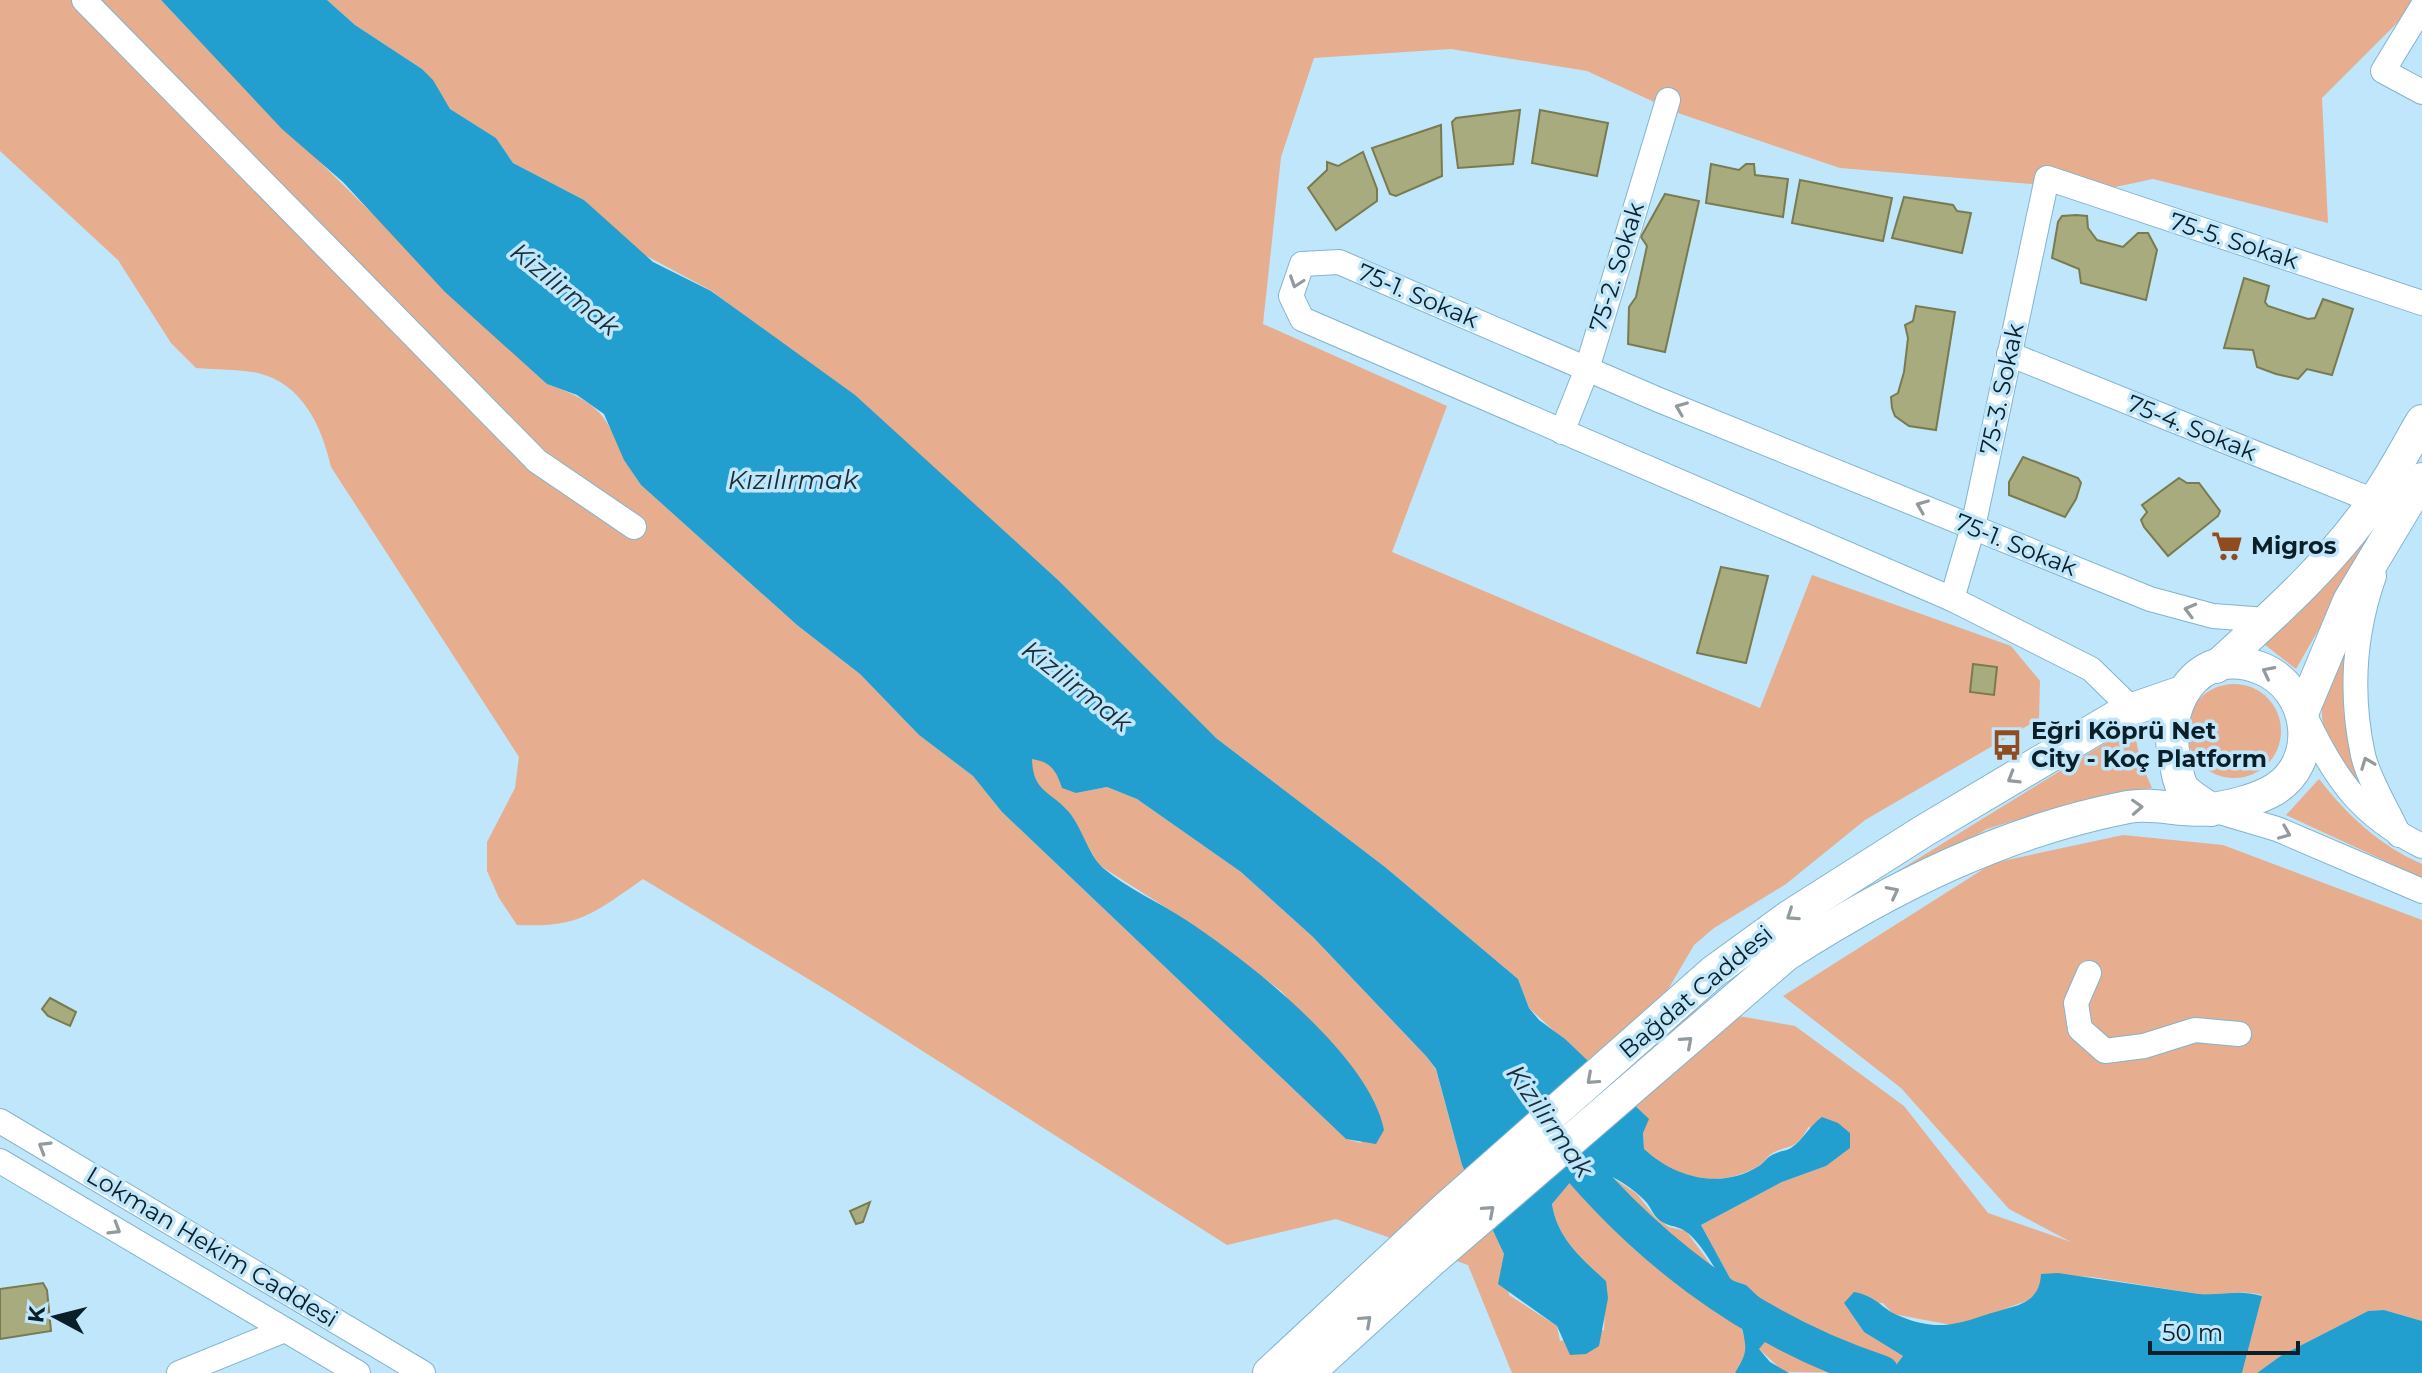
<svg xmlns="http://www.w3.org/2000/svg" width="2422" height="1373" font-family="Montserrat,sans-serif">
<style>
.green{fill:#e6ae8e}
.water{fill:#229ecf}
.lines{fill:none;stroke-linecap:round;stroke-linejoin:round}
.river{stroke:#229ecf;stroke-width:36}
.building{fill:#a8ab7e;stroke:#797b4f;stroke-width:2}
.minor-casing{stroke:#83b4cd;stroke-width:26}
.major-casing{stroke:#83b4cd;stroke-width:34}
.minor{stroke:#fff;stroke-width:24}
.major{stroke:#fff;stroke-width:32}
.oneway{stroke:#919a9e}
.labels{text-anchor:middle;stroke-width:7;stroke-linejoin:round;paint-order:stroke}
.street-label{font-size:24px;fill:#0b1f28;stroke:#bfe6fb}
.poi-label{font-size:24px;font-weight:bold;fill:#0b1f28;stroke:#bfe6fb;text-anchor:start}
.water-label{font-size:26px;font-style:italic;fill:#192d36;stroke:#bfe6fb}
</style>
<rect width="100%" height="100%" fill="#bfe6fb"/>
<g class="green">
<path d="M0,0H161C285,133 418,256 547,384C621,410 602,428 641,485L797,625L860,674L919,735L973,776L1002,812L1346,1139L1361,1143L1374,1101L1356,1073L1281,991L1187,921L1099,865L1067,810L1042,790L1032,776V758L1047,761L1076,793L1107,787L1137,799L1241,872L1313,937L1426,1056L1436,1070L1462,1165L1504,1254L1509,1295L1557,1326L1560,1341L1604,1330L1606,1281C1582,1259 1557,1238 1552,1204L1583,1167L1599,1169L1612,1177L1637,1194L1656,1218L1669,1227L1686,1231L1726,1285L1745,1339L1746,1353L1735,1373H1512L1468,1265L1336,1219L1227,1245L833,994L643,879C594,913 580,928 517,925L499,898L487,871V842L515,788L519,757L331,467C322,427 303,384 258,373C239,369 216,370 196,368L171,343L118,260L0,151Z"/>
<path d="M327,0H2420L2322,98L2328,223L2153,179L2101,190L1840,168L1678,113L1587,71L1451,49L1314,58L1281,157L1263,324L1447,406L1392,552L1760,708L1812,575L2011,646L2040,681L2039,719L1865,820L1786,884L1714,928L1694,945L1663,998L1682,1006L1795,1026L1904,1106L1988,1213L2071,1242L2009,1209L1901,1088L1783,996L1993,863L2123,835L2223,845L2422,920V1321L2384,1310L2368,1311L2282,1355L2257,1373H2242L2262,1295C2237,1289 2223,1296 2199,1294L2092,1277L2041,1274V1286L2032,1299L1957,1326L1893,1314L1883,1303H1844L1864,1332L1903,1356L1890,1373L1784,1372L1759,1349L1746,1285L1731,1280L1701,1225L1782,1182L1826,1166L1809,1126C1795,1152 1791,1143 1771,1154C1766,1158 1763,1164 1757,1167C1717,1189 1676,1179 1644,1150L1643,1133L1576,1051L1529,1008L1518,979L1385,867L1216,738L769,335L712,291L641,253L584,200L513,163L496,138L450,109L422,69L355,25Z"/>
<path d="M2384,496L2381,521L2296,669L2260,641Z"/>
<path d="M2341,644L2349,645L2346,721L2358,783C2310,715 2316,722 2341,644Z"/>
<circle cx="2234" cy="731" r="47"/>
<path d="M2133,726L2141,763L2152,788L2071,803L1987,829L1775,947Z"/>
<path d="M2319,779C2348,816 2379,845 2422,864V878L2286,815Z"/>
</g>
<g class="water">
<path d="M161,0H327L355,25L422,69L433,80L450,109L496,138L513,163L584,200L653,262L711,291L855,395L1059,581L1216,738L1385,867L1518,979L1529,1008L1539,1020L1565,1039L1649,1119L1643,1133L1644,1149C1675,1178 1721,1190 1759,1166C1765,1162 1768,1156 1774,1154C1780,1151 1786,1151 1791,1148C1804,1139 1809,1126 1822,1117L1838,1123L1850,1133V1148L1826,1166L1782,1182L1701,1225L1731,1280L1746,1285L1769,1307V1337L1759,1349L1770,1362L1789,1373H1735C1739,1366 1744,1358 1745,1351C1749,1325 1707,1244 1685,1231C1676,1225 1666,1227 1657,1218C1653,1214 1651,1208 1647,1203C1632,1186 1605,1170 1583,1167L1552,1204C1557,1238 1582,1259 1606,1281L1608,1298L1599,1346L1586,1354L1570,1355L1557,1326L1498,1284L1504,1254L1462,1165L1436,1069L1426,1056L1313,937L1241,872L1137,799L1107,787L1076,793L1062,788C1056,770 1051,762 1032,759C1033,792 1049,790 1068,811C1082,827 1088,854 1103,868C1128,889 1159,902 1186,920C1247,960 1370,1056 1384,1130L1376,1144L1346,1139L1002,812L973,776L919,735L860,674L797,625L641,485L624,460L604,414L577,395L547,384L445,292L343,182L282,129Z"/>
<path d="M2058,1273L2199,1294C2223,1296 2237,1289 2262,1296L2242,1373H1890L1903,1356L1864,1332L1844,1303L1854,1292C1876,1296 1880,1307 1897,1315C1944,1335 1962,1321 2005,1309C2026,1304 2040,1297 2041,1274Z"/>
<path d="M2384,1310L2422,1321V1373H2246H2257L2282,1355L2368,1311Z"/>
</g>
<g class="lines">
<path class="river" d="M1550,1131C1636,1243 1747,1329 1881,1373"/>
</g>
<g class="building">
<path d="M1520,110L1513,164L1458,168L1452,122L1456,118Z"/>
<path d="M1540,110L1608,123L1597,176L1532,163Z"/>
<path d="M1441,125L1442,176L1396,196L1390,194L1372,148Z"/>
<path d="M1363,152L1377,189V201L1336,230L1308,188L1327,170V162L1338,166Z"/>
<path d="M1711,164L1739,170L1746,164H1754L1755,175L1788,179L1783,217L1706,203Z"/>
<path d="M1800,180L1892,198L1883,241L1792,223Z"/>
<path d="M1665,194L1699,201L1665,352L1628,344L1629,307L1636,297L1647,246L1641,237Z"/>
<path d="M1904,197L1953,205L1957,211L1971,213L1962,253L1892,238Z"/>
<path d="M2076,215L2087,216L2088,228L2097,240L2123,247L2138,233H2148L2157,250L2146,300L2081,283L2079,269L2052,258L2058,222L2062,216Z"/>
<path d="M2244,278L2269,286L2265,302L2268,306L2308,319L2315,318L2323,299L2353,309L2332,375L2307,369L2298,379L2276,374L2257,367L2253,350L2224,348Z"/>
<path d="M1916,306L1955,312L1936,430L1909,426L1895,416L1892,408L1891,397L1898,393L1904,372L1908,338L1905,325L1913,321Z"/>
<path d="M2023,457L2078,478L2081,483L2076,499L2065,517L2009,495V482Z"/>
<path d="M2179,478L2187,483H2199L2220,511L2218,516L2168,556L2144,527L2141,520L2147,512L2142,505Z"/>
<path d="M1721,567L1768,576L1746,663L1697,653Z"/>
<path d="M1973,664L1997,667L1994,695L1970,692Z"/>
<path d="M50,998L76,1012L70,1026L48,1016L42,1009Z"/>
<path d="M870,1202L863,1222L856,1224L850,1211Z"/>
<path d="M43,1283L47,1290L51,1331L0,1339V1289Z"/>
</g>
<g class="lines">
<defs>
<g id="minor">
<path d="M84,0L537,461L634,527"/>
<path d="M2422,7L2383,71L2422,92"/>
<path d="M2009,354L2374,501"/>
<path d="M1562,432L1587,369L1668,100"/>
<path d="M2374,576C2354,633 2350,695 2363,755C2369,781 2388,810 2399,835"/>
<path d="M1952,599L1973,527L2047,178L2422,303"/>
<path d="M2133,710L2091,669L1952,599L1302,319L1291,296L1302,264L1339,262L1659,400L2150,599L2213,616L2267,620"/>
<path d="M2306,718C2335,779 2361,816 2422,846"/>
<path d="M2213,810L2277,829L2422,891"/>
<path d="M2089,973L2076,1003L2080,1029L2105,1051L2144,1046L2195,1030L2239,1034"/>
<path d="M0,1121L423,1373"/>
<path d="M0,1161L358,1373"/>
<path d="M179,1373L285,1330"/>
</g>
<g id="major">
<path d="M2216,667C2272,616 2331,564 2374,501C2392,476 2406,448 2422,421"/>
<path d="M2303,711L2349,601L2422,479"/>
<path d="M1269,1373L1445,1209L1713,972L1790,916L1922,832L2124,712L2182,692"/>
<path d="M1308,1373L1430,1262L1786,955C1892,887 2004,831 2128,807C2155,802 2185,813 2212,809C2229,807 2255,800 2270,792C2322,765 2312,688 2260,668C2197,643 2159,708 2176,764C2177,771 2179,781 2182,787C2188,796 2203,803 2211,810"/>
</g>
</defs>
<use href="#minor" class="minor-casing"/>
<use href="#major" class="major-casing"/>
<use href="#minor" class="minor"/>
<use href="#major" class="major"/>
</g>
<defs><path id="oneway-chevron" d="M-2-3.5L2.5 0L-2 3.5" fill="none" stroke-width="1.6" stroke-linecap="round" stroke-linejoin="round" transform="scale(2)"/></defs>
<g class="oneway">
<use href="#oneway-chevron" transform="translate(1296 282) rotate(109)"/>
<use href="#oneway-chevron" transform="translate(1681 408) rotate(-158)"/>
<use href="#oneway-chevron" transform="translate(1922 506) rotate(-158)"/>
<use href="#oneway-chevron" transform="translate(2190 610) rotate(-165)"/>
<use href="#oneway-chevron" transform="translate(2268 672) rotate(-153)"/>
<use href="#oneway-chevron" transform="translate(2367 763) rotate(-111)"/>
<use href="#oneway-chevron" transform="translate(2013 778) rotate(149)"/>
<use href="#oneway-chevron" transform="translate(2137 807) rotate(-3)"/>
<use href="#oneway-chevron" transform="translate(2285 833) rotate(22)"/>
<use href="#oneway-chevron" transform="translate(1893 892) rotate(-27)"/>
<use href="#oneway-chevron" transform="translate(1792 915) rotate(146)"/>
<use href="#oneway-chevron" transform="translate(1687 1042) rotate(-41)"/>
<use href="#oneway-chevron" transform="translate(1592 1079) rotate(138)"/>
<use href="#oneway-chevron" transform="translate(44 1147) rotate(-149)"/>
<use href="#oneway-chevron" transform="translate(1489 1211) rotate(-41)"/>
<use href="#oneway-chevron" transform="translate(115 1229) rotate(31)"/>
<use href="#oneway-chevron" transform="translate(1366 1321) rotate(-42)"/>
</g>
<defs>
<symbol id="supermarket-bare" viewBox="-9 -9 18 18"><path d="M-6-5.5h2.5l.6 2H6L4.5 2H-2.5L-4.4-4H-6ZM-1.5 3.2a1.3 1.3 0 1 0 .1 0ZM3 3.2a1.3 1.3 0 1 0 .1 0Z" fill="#904c1f" stroke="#bfe6fb" stroke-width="2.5" paint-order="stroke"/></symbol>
<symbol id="bus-bare" viewBox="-9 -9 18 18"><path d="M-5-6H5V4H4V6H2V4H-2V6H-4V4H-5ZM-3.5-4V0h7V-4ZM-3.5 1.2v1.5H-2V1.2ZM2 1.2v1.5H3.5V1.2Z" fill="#904c1f" stroke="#bfe6fb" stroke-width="2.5" paint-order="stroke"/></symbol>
</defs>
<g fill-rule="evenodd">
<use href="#supermarket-bare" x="2205" y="524" width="44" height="44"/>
<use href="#bus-bare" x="1985" y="723" width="44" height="44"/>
</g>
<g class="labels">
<g class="street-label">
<text transform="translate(2234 241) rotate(18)" y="8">75-5. Sokak</text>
<text transform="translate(1617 267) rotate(-73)" y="8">75-2. Sokak</text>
<text transform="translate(1418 296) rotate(23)" y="8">75-1. Sokak</text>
<text transform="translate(2002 389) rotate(-78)" y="8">75-3. Sokak</text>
<text transform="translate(2192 428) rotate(22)" y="8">75-4. Sokak</text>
<text transform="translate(2016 545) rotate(22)" y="8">75-1. Sokak</text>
<text transform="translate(1696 992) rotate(-40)" y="8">Bağdat Caddesi</text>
<text transform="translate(212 1247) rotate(31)" y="8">Lokman Hekim Caddesi</text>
</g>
<g class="poi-label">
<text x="2251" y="554">Migros</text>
<text x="2031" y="739">Eğri Köprü Net<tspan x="2031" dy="28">City - Koç Platform</tspan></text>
</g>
<g class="water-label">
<text transform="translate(565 289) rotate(39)" y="9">Kizilirmak</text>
<text x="793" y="489">Kızılırmak</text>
<text transform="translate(1077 686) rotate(38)" y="9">Kizilirmak</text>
<text transform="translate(1550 1121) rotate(55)" y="9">Kizilirmak</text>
</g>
</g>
<g transform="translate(56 1317) rotate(277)" stroke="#bfe6fb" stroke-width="6" paint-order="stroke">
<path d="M0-6L14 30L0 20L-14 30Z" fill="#0b1f28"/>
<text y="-12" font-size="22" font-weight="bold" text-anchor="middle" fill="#0b1f28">K</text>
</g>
<path d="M2150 1341v12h148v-12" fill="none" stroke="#0b1f28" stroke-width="4"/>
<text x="2162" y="1341" font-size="24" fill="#0b1f28" stroke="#bfe6fb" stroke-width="6" paint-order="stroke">50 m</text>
</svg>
